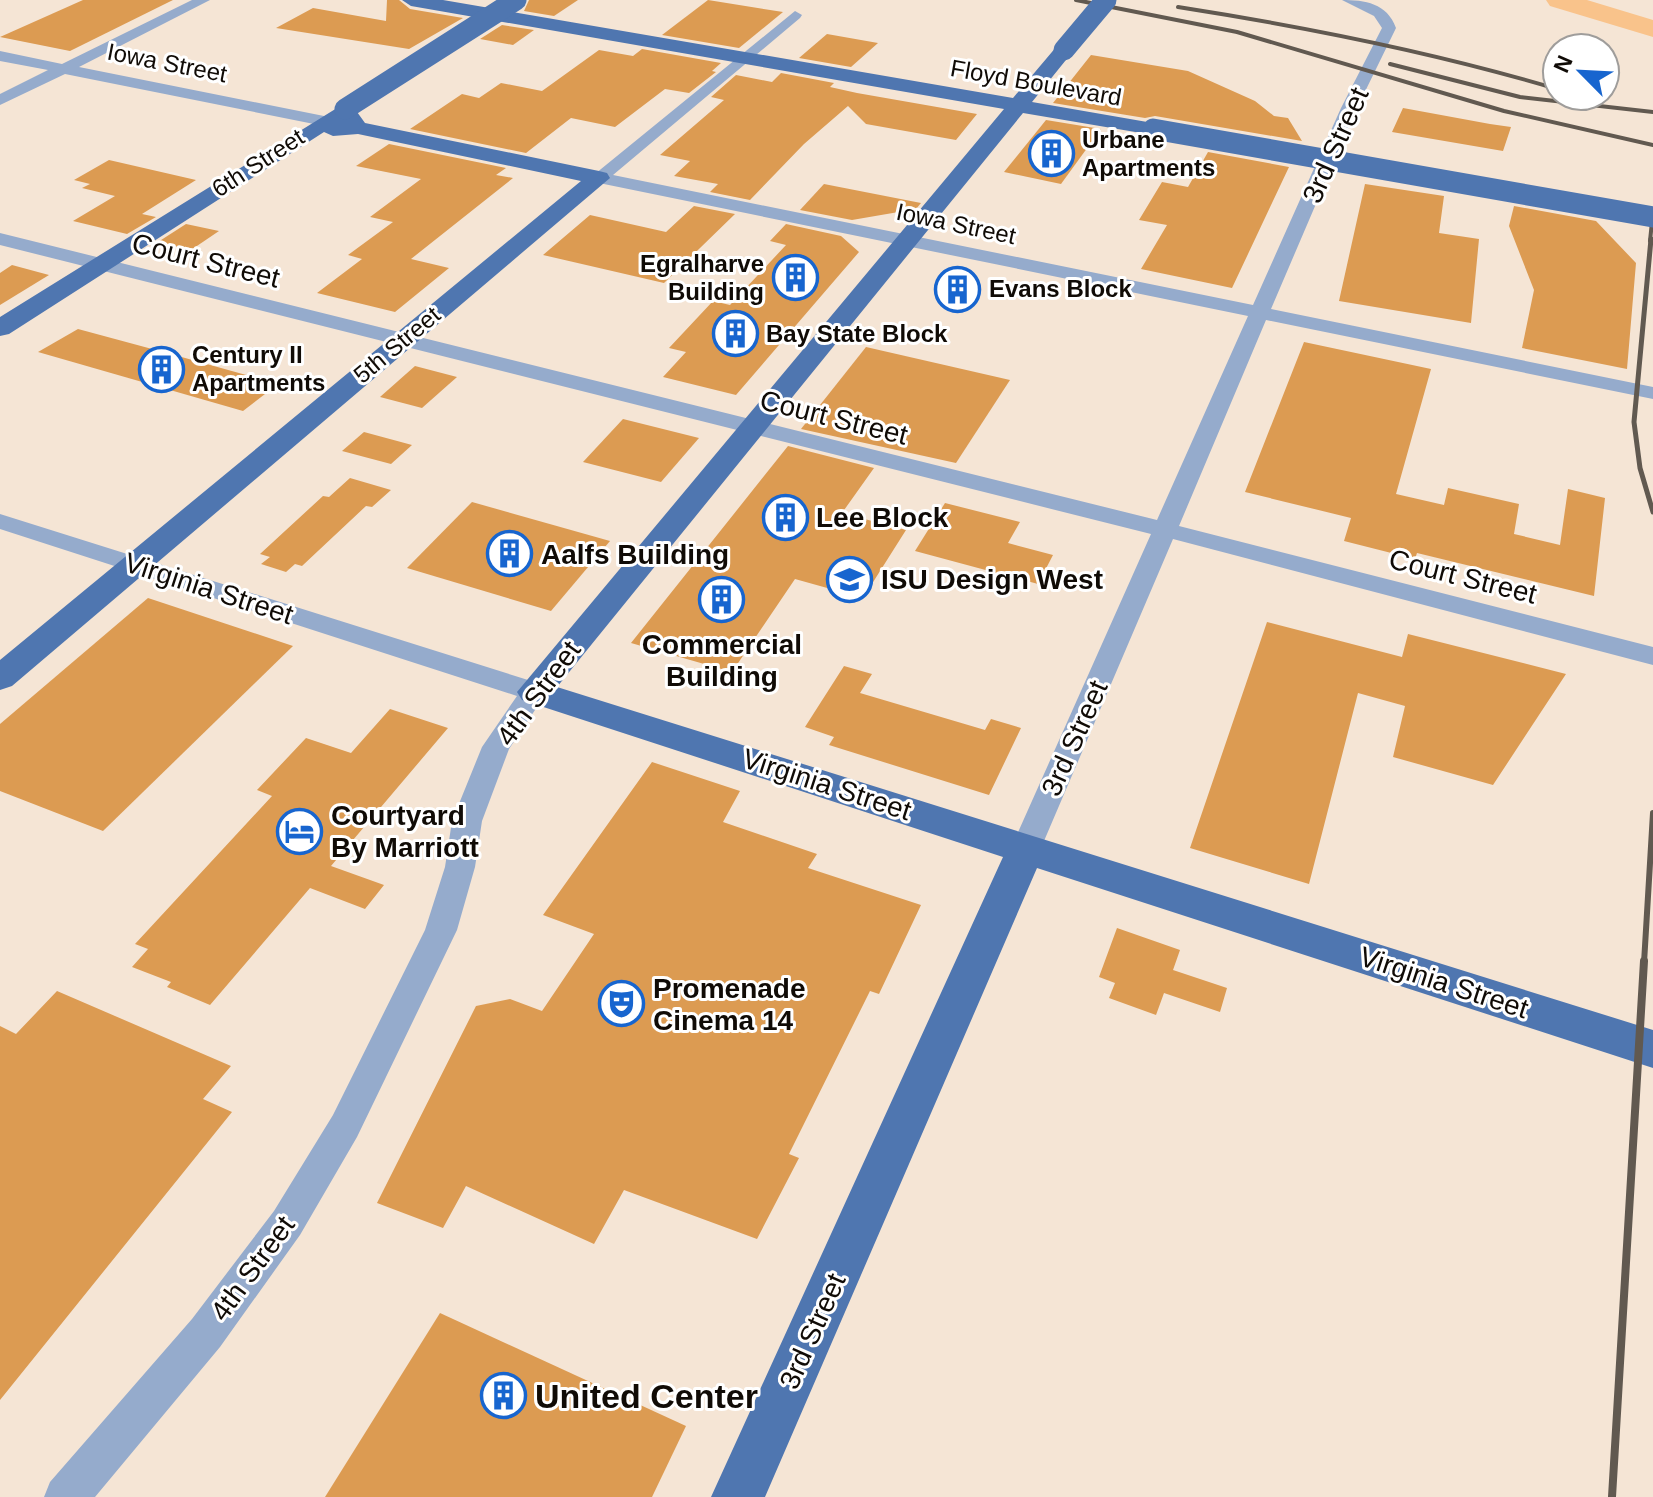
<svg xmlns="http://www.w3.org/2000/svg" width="1653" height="1497" font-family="Arial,sans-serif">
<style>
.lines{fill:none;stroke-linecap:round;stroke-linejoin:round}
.river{fill:#f9c38b;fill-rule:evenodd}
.building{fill:#dc9b52}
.minor{fill:#95abcc;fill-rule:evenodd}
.major{fill:#4f76b0;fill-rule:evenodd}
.rail-far3{stroke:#615950;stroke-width:4}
.rail-far2{stroke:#615950;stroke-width:5}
.rail-far1{stroke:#615950;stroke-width:6}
.rail{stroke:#615950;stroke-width:8}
.major-bridge{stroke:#4f76b0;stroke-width:21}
.labels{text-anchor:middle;stroke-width:6;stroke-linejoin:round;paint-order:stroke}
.far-street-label{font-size:24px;fill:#100b06;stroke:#fff}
.far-poi-label{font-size:24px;font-weight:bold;fill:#100b06;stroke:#fff;text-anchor:start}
.street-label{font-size:28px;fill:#100b06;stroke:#fff}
.poi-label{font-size:28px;font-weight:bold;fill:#100b06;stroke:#fff;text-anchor:start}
.near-poi-label{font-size:34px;font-weight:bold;fill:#100b06;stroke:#fff;text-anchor:start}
</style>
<rect width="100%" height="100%" fill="#f5e5d5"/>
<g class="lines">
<path class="river" d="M1546,0H1587L1653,20V37L1550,6Z"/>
</g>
<g class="building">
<path d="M83,0H173L70,51L0,37Z"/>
<path d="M387,0H399L410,9L463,18L409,49L276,28L313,8L386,21Z"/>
<path d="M529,0H578L554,16L524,11Z"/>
<path d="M708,0L783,12L739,48L662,35Z"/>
<path d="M502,25L534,30L513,45L480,39Z"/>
<path d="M827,34L878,43L851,67L799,58Z"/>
<path d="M642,49L721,63L712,71L716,72L689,93L665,89L615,127L571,118L526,153L410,129L462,94L479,98L501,83L542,91L599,50L633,56Z"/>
<path d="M1091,55L1188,71L1255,101L1274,116L1288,118L1302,141L1155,116L1145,118L1053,103Z"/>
<path d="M781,73L834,83L830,87L857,93L977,114L956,140L866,124L848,106L804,144L750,200L710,192L718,184L674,176L690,161L660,155L724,100L711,97L736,75L772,82Z"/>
<path d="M1403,108L1490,124L1511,127L1503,151L1392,132Z"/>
<path d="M1046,120L1101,129L1061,184L1004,172Z"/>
<path d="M389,144L506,168L496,175L513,178L411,259L449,268L395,312L317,293L362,259L348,255L393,222L370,217L421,179L356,166Z"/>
<path d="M1208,152L1289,167L1232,288L1141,269L1167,225L1139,220L1162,182L1188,187Z"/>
<path d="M109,160L196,180L142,214L156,217L127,234L73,221L115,196L82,188L90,184L74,180Z"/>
<path d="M824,184L921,203L916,209L852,220L800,210Z"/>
<path d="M1365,184L1444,196L1439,233L1479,239L1471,323L1339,301Z"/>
<path d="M694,206L735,214L664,283L543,255L590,215L666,232Z"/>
<path d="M1514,206L1596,221L1636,263L1627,369L1522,348L1534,290L1509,226Z"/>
<path d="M186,224L219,231L191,250L158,242Z"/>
<path d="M786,224L841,236L859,252L736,395L663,377L686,352L669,348L713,301L730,305L786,245L770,241Z"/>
<path d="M12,265L49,275L0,305V273Z"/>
<path d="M78,329L178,356L278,384L243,411L38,352Z"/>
<path d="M1304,342L1431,369L1396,494L1444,505L1448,488L1519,504L1514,534L1560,545L1568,489L1605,498L1594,596L1417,553L1415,559L1344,541L1351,518L1245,492Z"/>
<path d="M866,347L1010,380L956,463L801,429Z"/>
<path d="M415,366L457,377L422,408L380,397Z"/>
<path d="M623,419L699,438L661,482L583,462Z"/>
<path d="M364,432L412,445L391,464L342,451Z"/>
<path d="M788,446L874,468L842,513L906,530L863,598L795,579L732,672L631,643Z"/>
<path d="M350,478L391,490L372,507L366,506L302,566L295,564L286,572L261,564L270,557L260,554L323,496L329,497Z"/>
<path d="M472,502L610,541L551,611L407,568Z"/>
<path d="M945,503L1020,522L1008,543L1053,555L1038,584L915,551Z"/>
<path d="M148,598L293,646L103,831L0,791V724Z"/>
<path d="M1267,622L1402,657L1408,634L1566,674L1493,785L1393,757L1405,706L1358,693L1309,884L1190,848Z"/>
<path d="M844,666L872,674L860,693L985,730L991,719L1021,728L989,795L829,745L834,737L805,727Z"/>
<path d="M390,709L448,728L331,866L384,885L365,909L310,888L210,1005L167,987L171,982L132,967L148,949L135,944L272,796L257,790L306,738L351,753Z"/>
<path d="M652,762L740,791L723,822L817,854L808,868L921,905L879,994L870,991L789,1154L799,1158L757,1239L624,1190L594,1244L466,1186L443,1228L377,1203L476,1006L510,999L542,1011L594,934L543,915Z"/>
<path d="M1117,928L1180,950L1173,970L1227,988L1220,1012L1164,993L1156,1015L1109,998L1115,983L1099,977Z"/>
<path d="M57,991L231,1066L203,1099L232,1112L0,1400V1026L16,1034Z"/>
<path d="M440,1313L686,1426L652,1497H325Z"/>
</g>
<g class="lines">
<g class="minor">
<path d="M192,0H210L79,67L324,116L332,121L330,125L324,126L65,74L0,105V94L48,70L0,61V51L62,64Z"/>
<path d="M1342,0C1365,0 1387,3 1396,28L1357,108L1271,309L1653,387V399L1266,320L1179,526L1653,647V665L1173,539L1041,848L1037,856L1026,859L1015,856L1011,848L1151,534L0,245V233L1157,520L1248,316L599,183L590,178L795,11L802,15L800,18L613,175L1253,305L1341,108L1382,28L1374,16Z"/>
<path d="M0,514L544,685L547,692L509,749L482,821L475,867L457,930L357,1137L300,1235L220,1347L95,1497H44L50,1482L192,1319L274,1211L333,1115L425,930L445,867L452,821L482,747L517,696L0,529Z"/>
</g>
<g class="major">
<path d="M402,0H443L1013,98L1057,46L1064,44L1074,50L1032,102L1153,123L1164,129L1153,135L1023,113L557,687L1653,1030V1068L1037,868L765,1497H711L1003,857L522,700L517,692L1004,109L411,6Z"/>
<path d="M345,103L352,105L365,123L599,171L607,173L610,178L12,686L0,690V660L581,181L358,134L333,136L324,132L9,334L0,336V317Z"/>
</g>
<g class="rail-far3">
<path d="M1076,0L1237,32L1504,111L1653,145"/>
<path d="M1178,7C1306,27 1433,52 1557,89"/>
<path d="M1390,64L1520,97L1653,112"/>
<path d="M1650,241L1653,212"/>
</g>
<path class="rail-far2" d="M1651,239L1634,422L1640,468L1653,512"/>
<path class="rail-far1" d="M1644,963L1653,813"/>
<path class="rail" d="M1612,1497L1644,961"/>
<g class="major-bridge">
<path d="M1064,50L1106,0"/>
<path d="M345,109L516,0"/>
<path d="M1153,129L1653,217"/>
</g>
</g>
<defs>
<symbol id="building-ring" viewBox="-11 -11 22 22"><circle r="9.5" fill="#fff" stroke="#1765cf" stroke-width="1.5"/><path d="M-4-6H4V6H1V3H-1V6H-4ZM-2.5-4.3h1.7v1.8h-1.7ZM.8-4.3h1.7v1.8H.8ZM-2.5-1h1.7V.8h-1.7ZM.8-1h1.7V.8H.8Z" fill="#1765cf"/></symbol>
<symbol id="university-ring" viewBox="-11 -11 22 22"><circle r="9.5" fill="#fff" stroke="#1765cf" stroke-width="1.5"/><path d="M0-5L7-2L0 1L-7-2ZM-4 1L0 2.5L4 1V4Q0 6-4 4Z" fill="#1765cf"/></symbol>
<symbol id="hotel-ring" viewBox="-11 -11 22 22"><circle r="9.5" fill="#fff" stroke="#1765cf" stroke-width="1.5"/><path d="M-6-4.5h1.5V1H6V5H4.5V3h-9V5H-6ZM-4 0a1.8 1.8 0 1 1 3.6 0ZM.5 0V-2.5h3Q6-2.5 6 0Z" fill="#1765cf"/></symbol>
<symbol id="theatre-ring" viewBox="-11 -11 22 22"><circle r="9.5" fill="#fff" stroke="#1765cf" stroke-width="1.5"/><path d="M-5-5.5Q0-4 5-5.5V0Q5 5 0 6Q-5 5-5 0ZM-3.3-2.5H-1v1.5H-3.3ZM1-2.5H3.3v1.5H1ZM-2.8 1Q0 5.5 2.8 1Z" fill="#1765cf"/></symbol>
</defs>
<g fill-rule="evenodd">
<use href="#building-ring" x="1026" y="128" width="51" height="51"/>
<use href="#building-ring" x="770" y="252" width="51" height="51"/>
<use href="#building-ring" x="932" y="264" width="51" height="51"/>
<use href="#building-ring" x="710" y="308" width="51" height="51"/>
<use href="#building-ring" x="136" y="344" width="51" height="51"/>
<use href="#building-ring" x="760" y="492" width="51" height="51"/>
<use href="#building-ring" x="484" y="528" width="51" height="51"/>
<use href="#university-ring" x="824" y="554" width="51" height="51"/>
<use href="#building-ring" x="696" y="574" width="51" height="51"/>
<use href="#hotel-ring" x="274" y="806" width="51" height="51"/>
<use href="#theatre-ring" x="596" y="978" width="51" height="51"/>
<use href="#building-ring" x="478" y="1370" width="51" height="51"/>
</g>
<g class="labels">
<g class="far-street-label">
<text transform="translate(167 63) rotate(11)" y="8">Iowa Street</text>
<text transform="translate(1036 83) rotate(10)" y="8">Floyd Boulevard</text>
<text transform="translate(258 163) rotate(-33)" y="8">6th Street</text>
<text transform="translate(956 224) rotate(12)" y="8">Iowa Street</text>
<text transform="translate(397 345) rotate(-40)" y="8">5th Street</text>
</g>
<g class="far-poi-label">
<text x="1082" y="148">Urbane<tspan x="1082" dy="28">Apartments</tspan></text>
<text x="764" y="272" text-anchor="end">Egralharve<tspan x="764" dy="28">Building</tspan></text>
<text x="989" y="297">Evans Block</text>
<text x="766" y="342">Bay State Block</text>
<text x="192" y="363">Century II<tspan x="192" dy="28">Apartments</tspan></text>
</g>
<g class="street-label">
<text transform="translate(1335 145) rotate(-66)" y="10">3rd Street</text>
<text transform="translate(206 260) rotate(14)" y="10">Court Street</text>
<text transform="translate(834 417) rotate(14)" y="10">Court Street</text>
<text transform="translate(1463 576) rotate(14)" y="10">Court Street</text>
<text transform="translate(209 588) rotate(18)" y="10">Virginia Street</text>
<text transform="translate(538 693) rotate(-54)" y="10">4th Street</text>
<text transform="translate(1074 738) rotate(-66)" y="10">3rd Street</text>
<text transform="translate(827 784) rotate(18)" y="10">Virginia Street</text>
<text transform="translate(1444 982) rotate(18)" y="10">Virginia Street</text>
<text transform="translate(252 1268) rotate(-54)" y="10">4th Street</text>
<text transform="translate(812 1331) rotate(-66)" y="10">3rd Street</text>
</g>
<g class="poi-label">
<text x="816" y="527">Lee Block</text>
<text x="541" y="564">Aalfs Building</text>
<text x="881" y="589">ISU Design West</text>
<text x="722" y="654" text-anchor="middle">Commercial<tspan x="722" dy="32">Building</tspan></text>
<text x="331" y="825">Courtyard<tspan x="331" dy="32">By Marriott</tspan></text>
<text x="653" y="998">Promenade<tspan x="653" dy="32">Cinema 14</tspan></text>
</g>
<g class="near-poi-label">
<text x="535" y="1408">United Center</text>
</g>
</g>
<g transform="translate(1581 72) rotate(294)"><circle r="38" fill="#ffffff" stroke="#9f9d9b" stroke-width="2"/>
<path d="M0-6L14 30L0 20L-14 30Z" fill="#1765cf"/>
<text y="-12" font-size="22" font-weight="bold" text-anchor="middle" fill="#100b06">N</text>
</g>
</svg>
